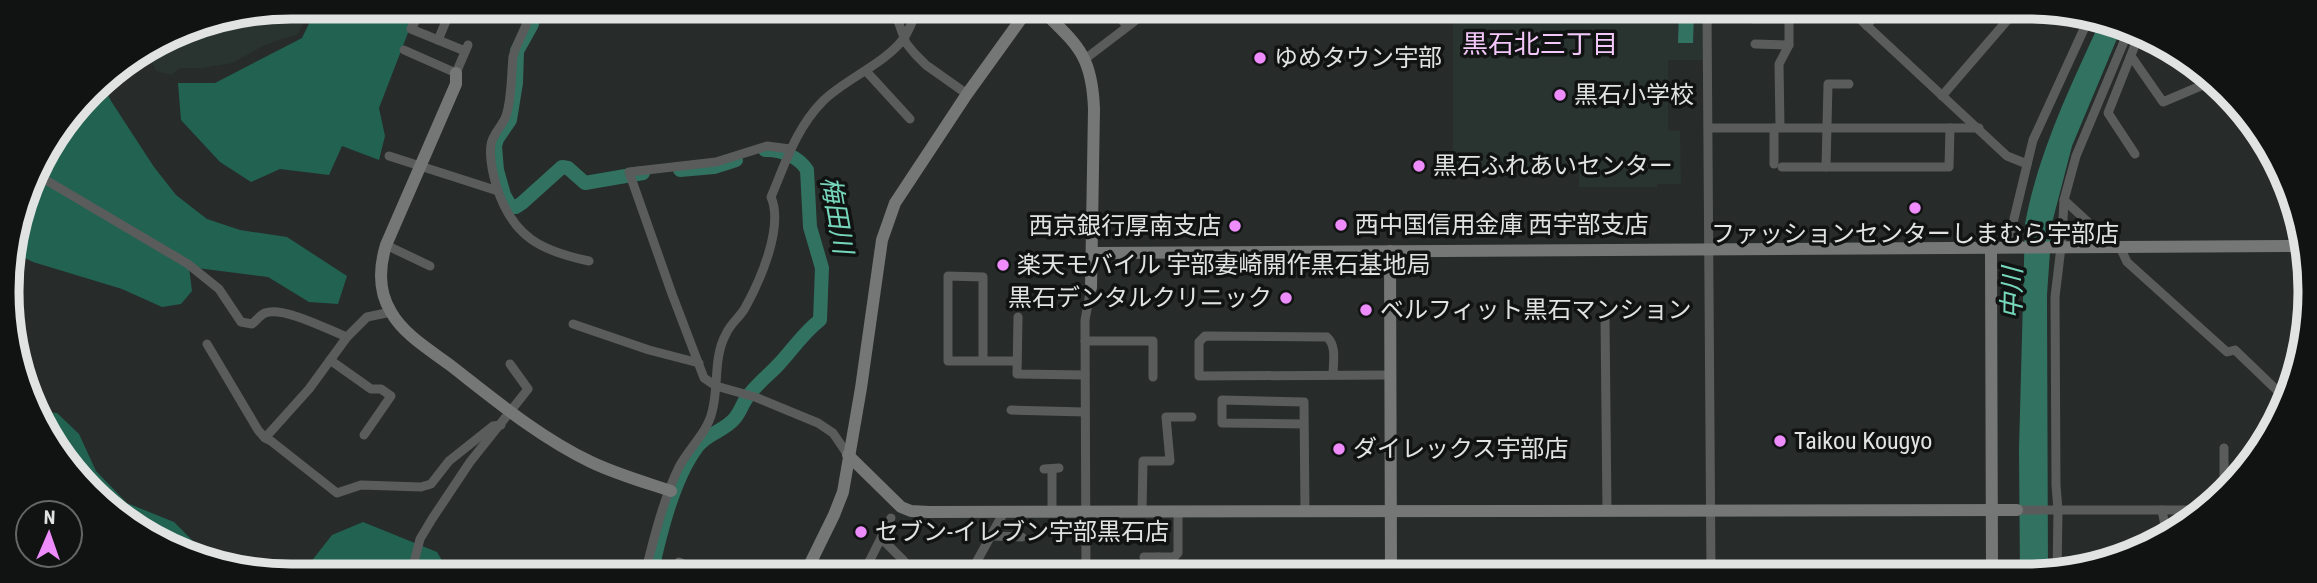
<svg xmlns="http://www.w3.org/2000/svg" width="2317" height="583" font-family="'Roboto Condensed','Noto Sans JP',sans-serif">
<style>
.built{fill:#293430}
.forest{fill:#216251}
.water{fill:#327260}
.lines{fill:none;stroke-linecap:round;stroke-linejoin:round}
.river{stroke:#327260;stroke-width:14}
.street{stroke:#5a5c5b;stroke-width:9}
.secondary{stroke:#747776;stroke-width:12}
.poi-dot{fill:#ed8cfa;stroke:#111313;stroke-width:2.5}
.labels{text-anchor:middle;stroke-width:7;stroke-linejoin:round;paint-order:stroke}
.poi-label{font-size:24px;fill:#e0e3e2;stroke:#111313;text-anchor:start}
.neighbourhood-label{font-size:26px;fill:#f3c8f9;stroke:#111313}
.water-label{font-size:26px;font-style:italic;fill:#76d7bb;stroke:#111313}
.rim{fill:none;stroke:#e0e3e2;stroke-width:9}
</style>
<rect width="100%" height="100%" fill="#272b2a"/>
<g class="built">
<path d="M291,7H311L298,34L267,44L232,63L203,68H180L171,75L156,71L147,51L183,29Z"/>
<path d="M1453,9H1705V60H1668V130L1680,131L1681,184H1657V187H1579V169L1453,168Z"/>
</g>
<g class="forest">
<path d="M317,7H418L379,108L385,136L379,160L342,146L329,175L280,169L251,182L220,162L181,120L178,83H215L302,38Z"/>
<path d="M101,81L111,101L154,167L176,195L207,219L240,230L287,237L347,276L338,304L309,302L268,277L189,267L192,291L181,304L162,307L122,289L33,262L13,252L37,165Z"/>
<path d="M37,411L57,413L79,434L96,471L127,503L174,522L197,545L201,555L149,538L66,465Z"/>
<path d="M363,522L437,552L450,574H305L310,563L332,535Z"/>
</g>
<g class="water">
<path d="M1679,13H1694L1693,43H1678Z"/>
<path d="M2100,22L2121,29L2072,146L2052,223L2047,295L2048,574H2020L2019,449L2025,224C2038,153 2070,87 2100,22Z"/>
</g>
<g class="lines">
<g class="river">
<path d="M534,7L532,24L517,51L516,83L510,120L497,139L495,146L497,170L504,195L511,207H516L522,203L562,167L568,168L585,183L643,173"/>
<path d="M680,170L714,167L736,160"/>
<path d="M651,574C660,534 673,479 697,447C707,433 725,431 735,418C740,412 742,405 746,399C754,386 769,375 779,364C793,349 804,332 820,320L822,268L810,227L807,170C799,157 780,149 765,150"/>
</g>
<g class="street">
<path d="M423,7L411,29L438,40"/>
<path d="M452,7L438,40L465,51"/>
<path d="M530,7C529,27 517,39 513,57C511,76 512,98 506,116C502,127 492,134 491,145C489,159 493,175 497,188C513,237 541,251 589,261"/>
<path d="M885,8L898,21L906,43L915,54L926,65L967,94"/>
<path d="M1707,9L1711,574"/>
<path d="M1849,9L2007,156L2027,164"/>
<path d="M1753,19H1789"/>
<path d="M1127,26L1122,20L1137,8"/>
<path d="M1867,26L1878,9"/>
<path d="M1755,44L1789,45"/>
<path d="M404,50L456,73L468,45"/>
<path d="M2131,56L2163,102L2210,82"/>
<path d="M1085,59L1152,8"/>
<path d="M866,71L910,119"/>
<path d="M1942,96L2017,9"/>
<path d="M1780,127L1779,64L1789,45V9"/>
<path d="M1710,128H1979"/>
<path d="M790,149L767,146L716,162L629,172L672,294L704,378L716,386L755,397L818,423L833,433L848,455"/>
<path d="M2135,154L2108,113L2139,35"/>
<path d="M389,156L498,191"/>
<path d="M1774,164V128"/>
<path d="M1782,167H1949L1950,128"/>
<path d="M1826,167L1828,84H1849"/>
<path d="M34,173L188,264L219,289L241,322L252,324C256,321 260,315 265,313C283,306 329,330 347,337"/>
<path d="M2064,200L2101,234L2104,247"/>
<path d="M386,245L430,266"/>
<path d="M2120,247L2127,262L2227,352L2235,350L2286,399"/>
<path d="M2011,248L2012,227L2033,140L2089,18"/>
<path d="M1018,317L1017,374L1085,375"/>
<path d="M1605,318L1607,511"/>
<path d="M573,324L649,350L699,363"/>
<path d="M1085,341H1153V377"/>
<path d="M207,344L258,430L265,438L271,441L337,493L361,485L421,487L431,484L449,461L493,426L501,425"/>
<path d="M330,360L371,389H381L391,396L364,435"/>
<path d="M983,361V277L948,276V361H1017"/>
<path d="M1333,375C1333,363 1337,346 1327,337L1205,336L1199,342V376L1390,375"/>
<path d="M1011,410L1085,412"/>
<path d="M1304,424L1222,423V400L1304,402L1305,511"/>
<path d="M265,438L309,389L347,337L367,317L391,312"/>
<path d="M2224,448V475H2239"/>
<path d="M1044,469L1059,468"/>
<path d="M1052,469V512"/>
<path d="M2231,475V487"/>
<path d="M2017,510H2203"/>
<path d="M2162,510L2167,536"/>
<path d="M1142,511L1143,461H1170L1166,417H1192"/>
<path d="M991,536L1022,537"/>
<path d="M881,538L904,561L912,574"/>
<path d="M1144,557H1174L1178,553V511"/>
<path d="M679,562L705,574"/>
<path d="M411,574L420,539L432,519L470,462L528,389L510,364"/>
<path d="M645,574C653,541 664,497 679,467C689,448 707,433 712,412C719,387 713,357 726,334C730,324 740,317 745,308C760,281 784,227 771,197C785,164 796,128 823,101C845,79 885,64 904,38C910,29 914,17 918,8"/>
<path d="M863,574L891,518"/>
<path d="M975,574L979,566L977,561L1004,512"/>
<path d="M1086,574L1085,320L1091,288"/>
<path d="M1158,574V557"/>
<path d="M2057,574L2058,510L2056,485L2055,297L2062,239L2064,200L2076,156L2128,32"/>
</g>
<g class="secondary">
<path d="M1040,8C1077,45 1092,54 1094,109L1091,288"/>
<path d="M456,73V84L386,245C379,268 378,291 391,312C404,335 430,350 450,365C495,400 539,437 591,462C616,474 644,482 671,491"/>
<path d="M1991,249L1992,574"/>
<path d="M1390,251L1391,574"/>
<path d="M1093,253L2302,246"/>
<path d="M848,455L901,507L911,511L929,512L2017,510"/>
<path d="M805,574L834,515L843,492L861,388L882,240L895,203L967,94L1029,8"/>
</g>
</g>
<g class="poi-dot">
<circle cx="1260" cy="58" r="7"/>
<circle cx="1560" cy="95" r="7"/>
<circle cx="1419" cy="166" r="7"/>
<circle cx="1915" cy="208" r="7"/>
<circle cx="1341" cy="225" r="7"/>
<circle cx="1235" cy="226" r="7"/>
<circle cx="1003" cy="265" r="7"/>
<circle cx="1286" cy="298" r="7"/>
<circle cx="1366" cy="310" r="7"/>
<circle cx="1780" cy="441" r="7"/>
<circle cx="1339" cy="449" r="7"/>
<circle cx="861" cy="532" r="7"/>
</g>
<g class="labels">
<g class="poi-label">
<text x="1274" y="66">ゆめタウン宇部</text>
<text x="1574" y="103">黒石小学校</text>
<text x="1433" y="174">黒石ふれあいセンター</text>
<text x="1355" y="233">西中国信用金庫 西宇部支店</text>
<text x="1221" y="234" text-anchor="end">西京銀行厚南支店</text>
<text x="1915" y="242" text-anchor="middle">ファッションセンターしまむら宇部店</text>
<text x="1017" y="273">楽天モバイル 宇部妻崎開作黒石基地局</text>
<text x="1272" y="306" text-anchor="end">黒石デンタルクリニック</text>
<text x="1380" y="318">ベルフィット黒石マンション</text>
<text x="1794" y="449">Taikou Kougyo</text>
<text x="1353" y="457">ダイレックス宇部店</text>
<text x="875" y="540">セブン-イレブン宇部黒石店</text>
</g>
<g class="neighbourhood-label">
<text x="1540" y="53">黒石北三丁目</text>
</g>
<g class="water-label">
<text transform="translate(837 215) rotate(80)" y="9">梅田川</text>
<text transform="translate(2012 293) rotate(-89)" y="9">中川</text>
</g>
</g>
<path d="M0 0H2317V583H0ZM291 19H2026A272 272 0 0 1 2298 291V292A272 272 0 0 1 2026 564H291A272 272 0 0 1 19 292V291A272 272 0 0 1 291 19Z" fill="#111313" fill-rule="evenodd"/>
<path class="rim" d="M291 19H2026A272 272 0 0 1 2298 291V292A272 272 0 0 1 2026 564H291A272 272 0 0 1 19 292V291A272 272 0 0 1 291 19Z"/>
<g transform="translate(49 534) rotate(2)"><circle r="33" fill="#111313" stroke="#646666" stroke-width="2"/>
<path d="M0-5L12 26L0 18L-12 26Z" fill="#ed8cfa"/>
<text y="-10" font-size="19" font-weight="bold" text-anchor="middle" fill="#e0e3e2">N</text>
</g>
</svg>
